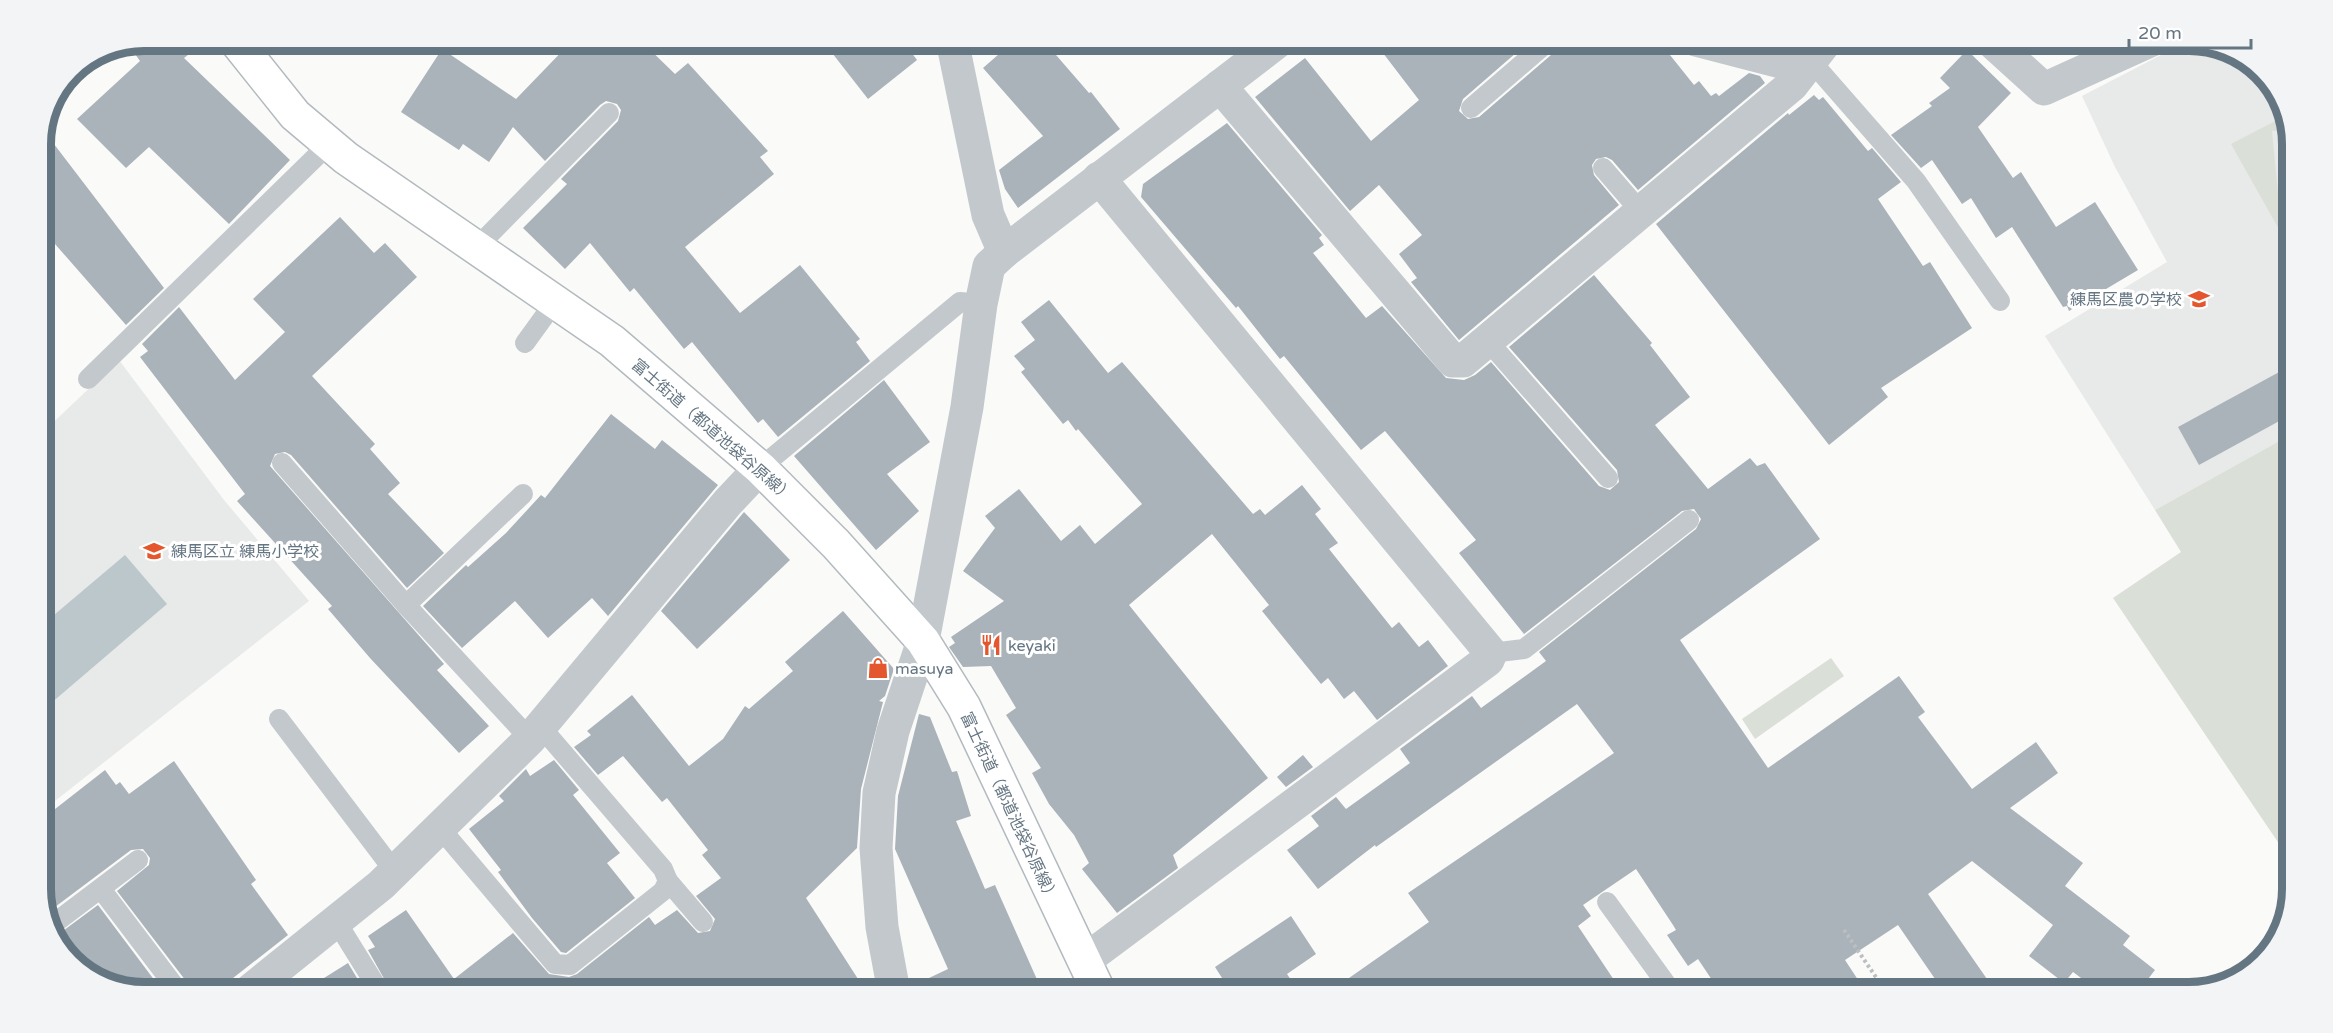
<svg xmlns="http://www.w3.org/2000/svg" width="2333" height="1033" font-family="'Varela Round','Noto Sans JP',sans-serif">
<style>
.built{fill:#e8e9e9}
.green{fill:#dadfd7}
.water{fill:#bbc7cb}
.building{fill:#aab3b9}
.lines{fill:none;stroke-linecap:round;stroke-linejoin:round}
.secondary-casing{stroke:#b3babf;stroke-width:36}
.path{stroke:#bbbfc2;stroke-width:4;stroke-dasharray:3 3;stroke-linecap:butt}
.service{stroke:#c3c8cc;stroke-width:20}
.minor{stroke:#c3c8cc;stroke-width:33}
.secondary{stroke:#fff;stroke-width:33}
.labels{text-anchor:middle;stroke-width:6;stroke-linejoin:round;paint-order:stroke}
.poi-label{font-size:16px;fill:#657683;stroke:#fff;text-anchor:start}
.street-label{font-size:16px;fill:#657683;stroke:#fff}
.rim{fill:none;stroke:#657683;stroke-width:8}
</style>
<rect width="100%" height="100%" fill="#fafaf8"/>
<g class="built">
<path d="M2188,41L2229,49L2275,86L2292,138V434L2155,510L2045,336L2167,262L2115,167L2082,96Z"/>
<path d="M119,360L224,500L309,601L41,812V434Z"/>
</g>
<g class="green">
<path d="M2285,116L2289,129L2272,131L2278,193L2292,192V225L2280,231L2231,144Z"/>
<path d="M2292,434V863L2113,598L2181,552L2155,510Z"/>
<path d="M1831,658L1844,676L1755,739L1742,719Z"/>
</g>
<path class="water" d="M125,555L167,604L50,704L41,694V626Z"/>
<g class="building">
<path d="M144,40H207L184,58L290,160L229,224L149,147L126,168L77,119L140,61L128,44Z"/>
<path d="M573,40H640L675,74L688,63L768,151L760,157L774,174L685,247L740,313L800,265L860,339L856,342L870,361L778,437L763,419L758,423L692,342L684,349L634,288L630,292L590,243L565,269L523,228L567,184L561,179L618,121L621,110L617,104L606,101L600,105L545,161L513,127L489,162L463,144L459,150L401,112L442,49L516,99Z"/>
<path d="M822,40H902L917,60L868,99Z"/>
<path d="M1015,40H1043L1089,93L1091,92L1120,129L1018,208L1005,189L999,170L1043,136L983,68Z"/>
<path d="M1373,40H1531L1463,99L1459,111L1468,119L1479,117L1558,49L1562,40H1621L1632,54L1650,40H1658L1694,85L1699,81L1711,96L1716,93L1719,96L1749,73L1760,76L1765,83L1638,190L1612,160L1606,157L1596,159L1592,165L1594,175L1619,205L1459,340L1411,282L1417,278L1399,254L1422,235L1379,185L1350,211L1255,97L1305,58L1371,141L1419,100Z"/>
<path d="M1967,50L2011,93L1978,127L2013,178L2021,172L2056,227L2095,202L2138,270L2069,311L2067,306L2063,307L2012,227L1996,238L1971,198L1962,204L1932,160L1921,168L1891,135L1932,106L1929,103L1950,88L1940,78Z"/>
<path d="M1814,95L1819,100L1823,97L1868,151L1872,148L1901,182L1878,199L1923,266L1930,262L1972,328L1881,388L1888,397L1829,445L1656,224L1788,113L1789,115Z"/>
<path d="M1227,123L1322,235L1319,238L1324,245L1313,253L1366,318L1382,306L1446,378L1464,380L1475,375L1491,362L1599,486L1610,490L1619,482L1617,470L1509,347L1594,275L1652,343L1650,345L1690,397L1655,425L1708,489L1750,458L1757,466L1765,463L1820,539L1680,640L1768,768L1899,676L1925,712L1918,717L1972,789L2036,742L2058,773L2010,808L2083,863L2065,886L2130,936L2123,945L2155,970L2138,992H2100L2073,972L2064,983L2029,956L2053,925L1972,861L1928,894L1996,992H1944L1898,925L1845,960L1866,992H1720L1698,959L1688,966L1667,935L1676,930L1673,925L1636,869L1583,905L1591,916L1578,926L1622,992H1329L1429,922L1408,893L1614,753L1577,704L1376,847L1375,845L1318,889L1287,850L1319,826L1311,816L1336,797L1346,809L1410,763L1400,749L1472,696L1481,708L1546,661L1539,652L1696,529L1701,519L1694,509L1682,511L1524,634L1459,553L1476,540L1385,431L1361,450L1284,356L1280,359L1238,306L1236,308L1141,197L1143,184Z"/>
<path d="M44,131L164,288L126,325L41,228V138Z"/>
<path d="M340,217L374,253L385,243L417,277L312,376L375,444L370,449L400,483L388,494L444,553L407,588L291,455L285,452L275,454L270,466L444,664L437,670L489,726L459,753L370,658L328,609L332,606L237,501L245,494L140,357L148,351L142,344L179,307L235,380L285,332L253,299Z"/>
<path d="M1049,300L1108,373L1122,362L1253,514L1260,509L1265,515L1302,485L1321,509L1315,514L1338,543L1329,549L1392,628L1399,622L1419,647L1428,640L1448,666L1377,720L1354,691L1344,699L1328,678L1321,684L1262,611L1269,605L1212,534L1129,605L1268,778L1173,855L1178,868L1117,913L1082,869L1089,863L1074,835L1049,804L1032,773L1041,768L1006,715L1016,708L991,666L963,667L949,647L955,643L951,637L1004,601L963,571L995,528L985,516L1019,489L1061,541L1080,525L1095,544L1142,504L1078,429L1076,431L1068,420L1063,424L1021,372L1025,369L1014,356L1035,340L1021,322Z"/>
<path d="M2292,365V414L2199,465L2178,427Z"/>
<path d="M884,380L930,442L887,474L919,511L876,550L794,456Z"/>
<path d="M611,414L655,449L662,440L718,485L608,616L592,598L548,638L515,601L462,648L423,606L466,565L468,567L506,533L541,495L545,498Z"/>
<path d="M744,512L790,560L697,649L661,611Z"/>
<path d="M843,611L894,669L885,696L879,701L883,702L861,789L857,848L806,898L867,993H392L368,950L375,947L368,936L406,910L454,979L513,933L549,974L569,977L577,974L649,917L655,925L677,910L698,933L710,931L715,919L696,896L721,878L702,855L708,850L667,798L662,802L623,756L598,775L574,747L591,735L587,731L632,695L689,766L723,739L745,706L749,709L793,671L785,662Z"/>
<path d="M919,714L930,717L952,772L957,771L971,816L956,821L985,889L995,885L1043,993H912V986L948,969L895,849L898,796Z"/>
<path d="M1303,755L1313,767L1286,787L1277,777Z"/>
<path d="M554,760L579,790L573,795L620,853L607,863L635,898L566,953L561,952L532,918L498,872L501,870L469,829L504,801L499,796L526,769L530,776Z"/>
<path d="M174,761L256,880L251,884L288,935L214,993H191L189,985L117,891L149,865L150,858L143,849L131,850L47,913L41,896V820L105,770L116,785L120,782L129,794Z"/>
<path d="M98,905L164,993H144L104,984L62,952L56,936Z"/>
<path d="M1291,916L1316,954L1287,974L1299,992H1231L1215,967Z"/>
<path d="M348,963L366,993H300Z"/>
</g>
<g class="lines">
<defs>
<path id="secondary" d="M235,40L295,115L346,158L612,341L760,468L836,544L923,641L964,707L1099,992"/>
</defs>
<use href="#secondary" class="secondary-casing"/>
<path class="path" d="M1844,930L1886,992"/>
<g class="service">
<path d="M1811,61L1916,181L2000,301"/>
<path d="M1471,108L1550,40"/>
<path d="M1603,168L1641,212"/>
<path d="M475,249L609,113"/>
<path d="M1487,340L1608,478"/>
<path d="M525,343L554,303"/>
<path d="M88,379L329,144"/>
<path d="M282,463L406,605L530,739"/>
<path d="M760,468L960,302L981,304"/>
<path d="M406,605L523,494"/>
<path d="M1491,653L1524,649L1689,520"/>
<path d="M279,719L395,872"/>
<path d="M440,828L555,964L570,965L663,891L668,881L663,869L541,727"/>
<path d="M668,881L703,922"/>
<path d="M101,889L179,992"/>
<path d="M1607,902L1672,992"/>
<path d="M336,921L380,992"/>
<path d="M52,925L138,860"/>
</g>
<g class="minor">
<path d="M952,40L988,215L1004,252"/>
<path d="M1696,40L1777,61H1811"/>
<path d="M1990,40L2044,89L2152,40"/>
<path d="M1220,86L1453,361H1463L1792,85L1827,40"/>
<path d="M1084,961L1488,660L1491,653L1099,178"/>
<path d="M248,992L381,885L530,739L728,502L760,468"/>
<path d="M894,992L882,927L876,848L879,793L893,731L923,641L967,407L981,304L989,266L1004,252L1280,40"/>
</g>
<use href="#secondary" class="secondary"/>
</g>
<defs>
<symbol id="university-bare" viewBox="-9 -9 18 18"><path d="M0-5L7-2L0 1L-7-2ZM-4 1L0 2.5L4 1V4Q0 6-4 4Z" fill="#e4572e" stroke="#fff" stroke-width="2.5" paint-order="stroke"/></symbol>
<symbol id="school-bare" viewBox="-9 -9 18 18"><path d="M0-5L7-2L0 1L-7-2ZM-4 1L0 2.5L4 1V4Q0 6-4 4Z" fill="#e4572e" stroke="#fff" stroke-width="2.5" paint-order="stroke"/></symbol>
<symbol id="restaurant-bare" viewBox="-9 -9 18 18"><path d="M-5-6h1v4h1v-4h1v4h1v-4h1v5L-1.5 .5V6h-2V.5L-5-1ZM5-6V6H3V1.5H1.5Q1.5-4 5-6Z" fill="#e4572e" stroke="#fff" stroke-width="2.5" paint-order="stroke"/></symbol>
<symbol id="shop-bare" viewBox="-9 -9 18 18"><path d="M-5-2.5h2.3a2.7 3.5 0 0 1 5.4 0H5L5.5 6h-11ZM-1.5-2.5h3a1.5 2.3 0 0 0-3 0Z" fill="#e4572e" stroke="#fff" stroke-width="2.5" paint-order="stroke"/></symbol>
</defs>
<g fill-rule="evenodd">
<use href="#university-bare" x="2184" y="284" width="30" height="30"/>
<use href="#school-bare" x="139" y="536" width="30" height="30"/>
<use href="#restaurant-bare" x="976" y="630" width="30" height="30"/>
<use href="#shop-bare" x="863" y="653" width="30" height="30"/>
</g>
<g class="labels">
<g class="poi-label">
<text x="2182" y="305" text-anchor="end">練馬区農の学校</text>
<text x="171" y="557">練馬区立 練馬小学校</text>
<text x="1008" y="651">keyaki</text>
<text x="895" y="674">masuya</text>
</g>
<g class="street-label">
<text transform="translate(713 430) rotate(41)" y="6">富士街道（都道池袋谷原線）</text>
<text transform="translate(1010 807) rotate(65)" y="6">富士街道（都道池袋谷原線）</text>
</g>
</g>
<path d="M0 0H2333V1033H0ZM144 51H2189A93 93 0 0 1 2282 144V889A93 93 0 0 1 2189 982H144A93 93 0 0 1 51 889V144A93 93 0 0 1 144 51Z" fill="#f3f4f5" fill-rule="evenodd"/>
<path class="rim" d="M144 51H2189A93 93 0 0 1 2282 144V889A93 93 0 0 1 2189 982H144A93 93 0 0 1 51 889V144A93 93 0 0 1 144 51Z"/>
<path d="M2129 39v9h122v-9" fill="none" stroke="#657683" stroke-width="3"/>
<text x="2138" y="39" font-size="18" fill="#657683" stroke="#ffffff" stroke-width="4.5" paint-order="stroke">20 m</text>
</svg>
